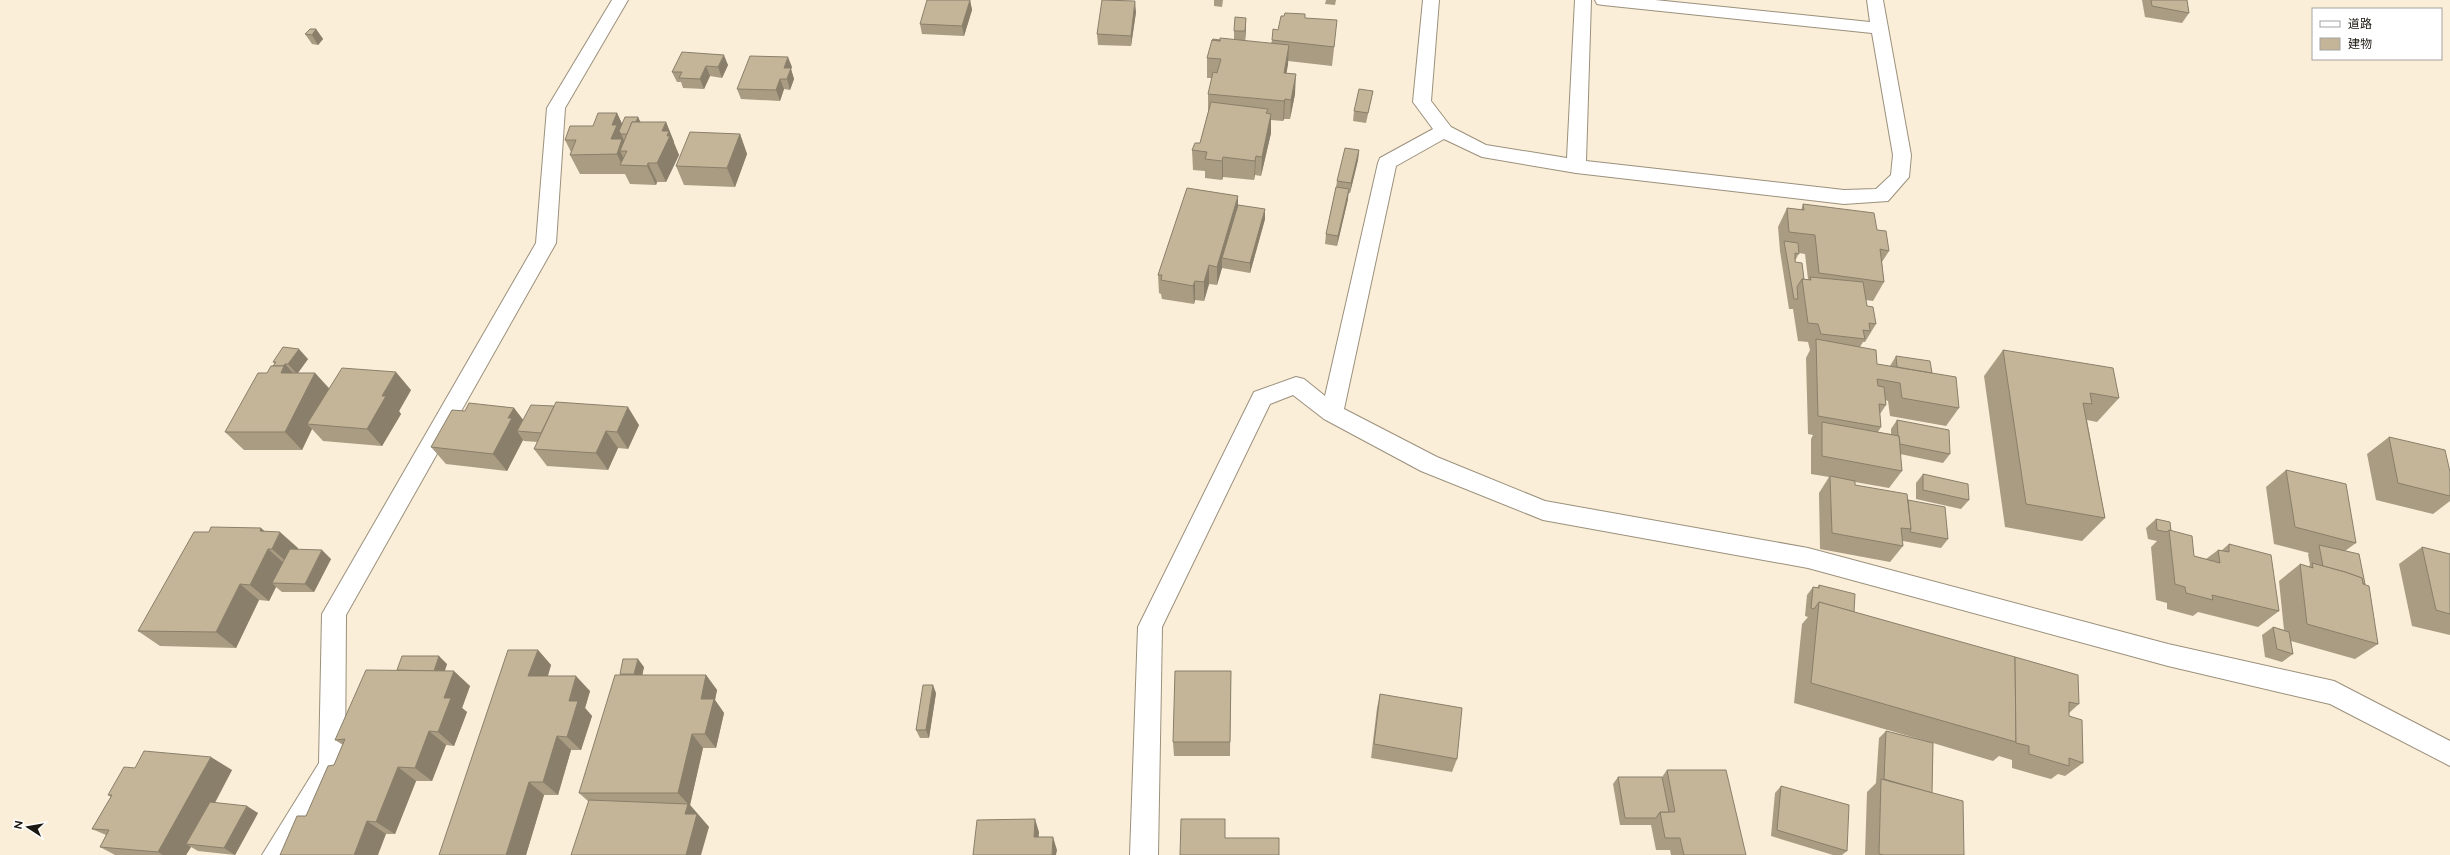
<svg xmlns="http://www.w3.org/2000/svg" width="2450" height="855" font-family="Raleway,'Noto Sans JP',sans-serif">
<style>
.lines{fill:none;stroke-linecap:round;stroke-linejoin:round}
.minor-casing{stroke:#9b907c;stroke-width:2}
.minor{fill:#fff;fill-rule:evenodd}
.wall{fill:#a99c83;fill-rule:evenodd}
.shaded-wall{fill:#897f6a}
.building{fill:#c4b598;stroke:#897f6a}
</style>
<rect width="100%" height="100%" fill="#faeed8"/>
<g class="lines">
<defs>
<g id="minor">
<path d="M612,0H628L565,108L556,243L346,615L345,766L292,855H262L319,763L322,614L536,243L547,108Z"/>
<path d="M1423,0H1439L1431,101L1451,127L1486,145L1567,158L1575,0H1591L1586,161L1844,190L1876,189L1891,175L1893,155L1872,33L1603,5L1597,4L1595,0H1655L1870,22L1867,0H1883L1911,155L1909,177L1888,201L1844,204L1576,173L1482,157L1444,139L1396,166L1344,409L1437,457L1545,501L1808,548L2168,644L2334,681L2450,741V766L2330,704L2168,666L1808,568L1543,520L1421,471L1324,419L1293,395L1270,404L1162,627L1158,855H1130L1138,627L1254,392L1296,377L1304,379L1325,396L1378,163L1380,158L1433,129L1413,102Z"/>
</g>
</defs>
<use href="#minor" class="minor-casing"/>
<use href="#minor" class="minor"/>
</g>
<g class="wall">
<path d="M970,0L972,10L964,36L922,34L920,24Z"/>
<path d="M1214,0H1223L1222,7L1214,6Z"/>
<path d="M1326,0H1336L1335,5L1325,4Z"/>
<path d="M2142,0H2187L2189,13L2182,23L2145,17Z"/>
<path d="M1136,12L1131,46L1098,45L1097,34Z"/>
<path d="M1246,18V28L1245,41L1271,44L1272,40L1278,30L1305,18L1335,40L1332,66L1288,61L1286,73L1295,94L1290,119H1284L1283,121L1271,120V133L1261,176L1255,175L1254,180L1223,177L1222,180L1205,178V171L1193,170L1192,150L1200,143L1208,112V94L1212,78H1207V58L1220,40H1234V31Z"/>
<path d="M316,29L323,39L318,45L312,44L305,34Z"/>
<path d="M682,52L728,65L722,78L710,76L704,89L683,88L681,82H677L672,72Z"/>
<path d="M792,67L791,69L794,79L790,90L784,89L780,101L741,99L737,89Z"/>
<path d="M1373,91L1371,101L1366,123L1353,121L1354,111Z"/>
<path d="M617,113L622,124L638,117L640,122H666L674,142V143L679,155L666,182H657L656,185L630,184L625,174H580L570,155L571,152L565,140Z"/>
<path d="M740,134L747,154L735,187L684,185L676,166Z"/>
<path d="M1359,150L1358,160L1350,193H1348V199L1337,246L1325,244L1326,234L1336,187L1337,181Z"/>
<path d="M1803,204L1877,230L1889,251L1882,262L1884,282L1873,301L1866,300L1867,306L1876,324L1865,342H1863L1860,347L1877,364L1890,366L1896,356L1932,373L1959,408L1946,426L1890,416L1888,401L1885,400L1886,405L1880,414L1881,427L1878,432L1891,434V429L1897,420L1950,454L1943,463L1900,454L1902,471L1889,488L1855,482V485L1908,500L1948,539L1941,548L1903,541V540V546L1890,562L1820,549L1819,493L1829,477L1811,474V439L1813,435L1808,434L1806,358L1810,350L1808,342L1798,341L1793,309H1789L1780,251L1778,227L1787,208L1801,210ZM1799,253L1805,254L1808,279H1804L1795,262V261Z"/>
<path d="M1238,205L1265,219L1250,273L1222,268L1217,285L1209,284L1204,301L1195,300L1194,304L1162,299L1161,294L1159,293L1158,275Z"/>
<path d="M2003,350L2119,398L2097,422L2087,420L2105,518L2082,541L2005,527L1984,376Z"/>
<path d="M308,359L298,373H315L329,388L411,390L399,411L401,414L382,446L323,441L312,429L302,450H244L225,432L267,373L275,364L273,362Z"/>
<path d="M514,408L523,420L639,425L628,449L618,448L608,470L547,466L534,449L538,442L524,441L523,440L507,471L446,464L431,447L465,411Z"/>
<path d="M2389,437L2450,472V501L2433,514L2376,500L2367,454Z"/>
<path d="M2286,470L2356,543L2345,551L2378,644L2355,659L2291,641L2293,654L2282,662L2265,657L2262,635L2273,627L2284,630L2279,581L2300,564L2308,567L2310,565L2308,554L2309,553L2274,544L2266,487Z"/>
<path d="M1923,474L1969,500L1961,509L1916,499V483Z"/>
<path d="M2156,519L2171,531L2194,556L2206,559L2218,550H2222L2229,544L2279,611L2258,627L2198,612L2193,616L2167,609V603L2156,600L2151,547L2157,541L2148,539L2146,528Z"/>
<path d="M209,532L298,548V549L331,559L314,592H282L276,587L269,601L259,600L236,648L160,646L138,631Z"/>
<path d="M2422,547L2450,554V635L2412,626L2399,564Z"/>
<path d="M1819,585L1854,612L2079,704L2069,713V716L2083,763L2065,776L2058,774L2051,779L2012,768V760L1999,756L1993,761L1933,743L1932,793L1964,855H1865L1867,792L1876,783L1879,738L1886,731L1926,741L1794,703L1802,624L1808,617L1805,616L1807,595L1813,587L1817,588Z"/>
<path d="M538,650L551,665L548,676L590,691L585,708L592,716L581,750H571L558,795H544L526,855H439Z"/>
<path d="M447,664L445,671L470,686L462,708L467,712L454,746L446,745L432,781H416L395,834H386L306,816L334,765L343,745L335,740L397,671Z"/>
<path d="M644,667L642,675H706L717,690L715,700L724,713L716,748H703L690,805L709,827L588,801L579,793L620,675V674Z"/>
<path d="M1231,671L1230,756H1174L1173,742Z"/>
<path d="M936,693L929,738H920L916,730Z"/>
<path d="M1380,694L1457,759L1452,772L1371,758L1377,708Z"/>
<path d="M135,768L232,770L215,803L258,813L235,855L198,851L191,847L186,855H115L100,847L106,835L92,829L111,797L108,795Z"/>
<path d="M1667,770L1746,855H1671L1670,850H1656L1651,825H1620L1613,784L1618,777H1662Z"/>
<path d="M1781,786L1847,851L1842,855H1833L1771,836L1775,793Z"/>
</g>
<g class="shaded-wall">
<path d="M970,0L972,10L964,36L962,26Z"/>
<path d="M1135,1L1136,12L1131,46V36Z"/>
<path d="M1246,18V28L1245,42V31Z"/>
<path d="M316,29L323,39L318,45L312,35Z"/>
<path d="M1289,45L1288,65L1283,92L1284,73Z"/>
<path d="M724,55L728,65L722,78L718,67Z"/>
<path d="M788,57L792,67L791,69L794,79L790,90L784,68Z"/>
<path d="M706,66L710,76L704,89L700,79Z"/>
<path d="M1296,74L1295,94L1290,119L1291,100Z"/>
<path d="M780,79L784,89L780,101L776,90Z"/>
<path d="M1285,99L1284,119L1283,121L1284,101Z"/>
<path d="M617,113L626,132L621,134L626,145L627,151H620L627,165H622L617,154L611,139L612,125Z"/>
<path d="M1271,114V133L1261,176L1262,157Z"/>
<path d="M638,117L643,127L631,134Z"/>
<path d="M666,122L674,142V143L679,155L666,182L657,163L662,131Z"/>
<path d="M740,134L747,154L735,187L727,168Z"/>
<path d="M1359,150L1358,160L1350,193L1351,183Z"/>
<path d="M1256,156L1255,175L1254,180L1255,161Z"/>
<path d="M1223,157V177L1222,180V161Z"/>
<path d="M648,163L657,182L656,185L647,166Z"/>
<path d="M1349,189L1348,199L1337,246L1338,236Z"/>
<path d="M1238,196V215L1222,258V268L1217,285V267Z"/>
<path d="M1265,209V219L1250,273V263Z"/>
<path d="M1209,265V284L1204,301V282Z"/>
<path d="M1195,281V300L1194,304L1193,286Z"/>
<path d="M299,349L308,359L297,374L288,364Z"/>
<path d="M285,364L293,373L292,374L278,372Z"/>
<path d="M396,372L411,390L399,411L401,414L382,446L367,429L382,396Z"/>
<path d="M315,373L331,391L307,424L312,429L302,450L285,432Z"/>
<path d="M628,407L639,425L628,449L617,432Z"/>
<path d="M514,408L527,425L517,431L523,440L507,471L493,454L508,418Z"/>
<path d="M606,431L618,448L608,470L596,453Z"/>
<path d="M261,528L276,541L280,532L298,548L290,565L272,549L260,531Z"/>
<path d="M268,549L286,565L272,583L276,587L269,601L250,585Z"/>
<path d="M322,550L331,559L314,592L305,584Z"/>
<path d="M240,584L259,600L236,648L216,632Z"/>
<path d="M538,650L551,665L543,691L528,676Z"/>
<path d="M439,656L447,664L442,678L434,671Z"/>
<path d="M638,659L644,667L641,682L634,674Z"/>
<path d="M454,671L470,686L462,708L467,712L454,746L438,732L444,698Z"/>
<path d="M706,675L717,690L715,700L724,713L716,748L705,734L701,699Z"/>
<path d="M576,676L590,691L585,708L592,716L581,750L567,737L569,701Z"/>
<path d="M933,685L936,693L929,738L926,730Z"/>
<path d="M429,731L446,745L432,781L415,768Z"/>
<path d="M692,734L703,748L690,805L709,827L701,855H686L685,814L688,804L678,793Z"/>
<path d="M557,736L571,750L558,795L543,782Z"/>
<path d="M211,757L232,770L192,845L186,844L191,847L186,855H163L158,852Z"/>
<path d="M398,767L416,781L395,834L376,822Z"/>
<path d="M529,782L544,795L526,855H506Z"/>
<path d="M247,806L258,813L235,855L224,848Z"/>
<path d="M1035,819L1039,832L1038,850L1034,837Z"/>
<path d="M367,821L386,834L378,855H354Z"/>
<path d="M1053,837L1057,850L1056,855H1052Z"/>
</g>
<g class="building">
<path d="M927,0H970L962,26L920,24Z"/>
<path d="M1102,0L1135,1L1131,36L1097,34Z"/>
<path d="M2151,0H2187L2189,13L2152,6Z"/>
<path d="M1285,13L1305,14V18L1337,20L1334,47L1272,40L1273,29L1278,30L1281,16H1284Z"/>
<path d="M1235,17L1246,18L1245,31H1234Z"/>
<path d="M310,29H316L312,35L305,34Z"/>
<path d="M1220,38L1289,45L1284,73L1296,74L1291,100L1285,99L1284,101L1208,94L1213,72L1217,73L1221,59L1207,58L1212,40L1220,41Z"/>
<path d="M1213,39L1220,40V41L1212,40Z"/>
<path d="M682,52L724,55L718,67L706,66L700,79L679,78L682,72H672Z"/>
<path d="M750,56L788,57L784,68H791L787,79H780L776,90L737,89Z"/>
<path d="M1359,89L1373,91L1368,113L1354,111Z"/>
<path d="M1211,102L1268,109L1266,113L1271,114L1262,157L1256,156L1255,161L1223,157L1222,161L1205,159L1207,152L1192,150L1195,143H1200Z"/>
<path d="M598,113H617L612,125H617L611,139H622L617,154L570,155L576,140H565L570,126H593Z"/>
<path d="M625,117H638L636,122H632L627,134H621L619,131Z"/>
<path d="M632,122H666L662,131H669L667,136H670L657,163H648L647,166L620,165L627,151H620Z"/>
<path d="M690,132L740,134L727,168L676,166Z"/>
<path d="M1345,148L1359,150L1351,183L1337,181Z"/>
<path d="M1336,187L1349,189L1338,236L1326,234Z"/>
<path d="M1187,188L1238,196L1217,267L1209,265L1204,282L1195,281L1193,286L1161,280L1162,275H1158Z"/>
<path d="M1803,204L1874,213L1877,230L1886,231L1889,251L1880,249L1884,282L1819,273L1815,235L1789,232L1787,208L1804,210Z"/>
<path d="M1238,205L1265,209L1250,263L1222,258Z"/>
<path d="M1784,241L1798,243L1799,254L1795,253V262L1802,263L1804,279H1802L1797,287L1798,299H1794Z"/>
<path d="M1810,277L1863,282L1867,306L1873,307L1876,324L1869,323L1870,331L1863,330L1865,339L1821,334L1818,324L1808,323L1802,279L1811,280Z"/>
<path d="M1816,339L1876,350L1877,364L1956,377L1959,408L1902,398L1900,383L1877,379L1878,386L1884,387L1886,405L1879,404L1881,427L1818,416Z"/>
<path d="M283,347L299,349L288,364H285L283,366H273L276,362H273Z"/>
<path d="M2003,350L2113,368L2119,398L2090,393L2092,404L2083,403L2105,518L2026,504Z"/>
<path d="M1896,356L1930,361L1932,373L1897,367Z"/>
<path d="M271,366H284L281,373H315L285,432H225L258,373H267Z"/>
<path d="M342,368L396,372L382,396H386L367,429L307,424Z"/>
<path d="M556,402L628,407L617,432L606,431L596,453L534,449Z"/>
<path d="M469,403L514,408L508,418H512L493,454L431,447L452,410L465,411Z"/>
<path d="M531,405L554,406L541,433L517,431Z"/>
<path d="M1897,420L1949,430L1950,454L1900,444L1899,436H1898Z"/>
<path d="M1822,422L1899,436L1902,471L1822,456Z"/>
<path d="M2389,437L2445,450L2450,472V496L2398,483Z"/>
<path d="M2286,470L2346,484L2356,543L2295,527Z"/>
<path d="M1923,474L1968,484L1969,500L1923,490Z"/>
<path d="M1830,476L1855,481V485L1907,494L1911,529L1901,528L1903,546L1832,533Z"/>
<path d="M1908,500L1945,507L1948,539L1910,532L1911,529Z"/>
<path d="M2156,519L2170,522L2171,531L2169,530L2167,532L2157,530Z"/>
<path d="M211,527L261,528L260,531L280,532L272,549H268L250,585L240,584L216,632L138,631L194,532H209Z"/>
<path d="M2169,530L2192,536L2194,556L2220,563L2218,550L2229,552V544L2271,555L2279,611L2212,595L2213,600L2186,593L2185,587L2175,584Z"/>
<path d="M2319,545L2359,554L2365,584H2363L2362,578L2345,572L2323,566Z"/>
<path d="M2422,547L2450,554V614L2436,610Z"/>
<path d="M290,549L322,550L305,584L272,583Z"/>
<path d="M2312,563L2345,572L2362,578L2363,584L2369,586L2378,644L2307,624L2300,564L2313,568Z"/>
<path d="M1819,585L1855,594L1854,612L1819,602L1814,609L1811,608L1813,587L1819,588Z"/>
<path d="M1819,602L2015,657L2016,742L1811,683Z"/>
<path d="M2273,627L2289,632L2293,654L2277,649Z"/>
<path d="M508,650H538L528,676H576L569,701H578L567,737L557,736L543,782H529L506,855H439Z"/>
<path d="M402,656H439L434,671L397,670Z"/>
<path d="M2015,657L2078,675L2079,704L2069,702V716L2082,720L2083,763L2069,758V766L2029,754V746L2016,743Z"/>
<path d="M623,659H638L634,674H620Z"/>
<path d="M366,670L454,671L444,698H451L438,732L429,731L415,768L398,767L376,822L367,821L354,855H280L297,816H306L328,766L334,765L345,739L335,740Z"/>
<path d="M1175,671H1231L1230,742H1173Z"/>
<path d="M615,675H706L701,699H714L705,734H692L678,793H579Z"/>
<path d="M923,685H933L926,730H916Z"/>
<path d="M1380,694L1462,708L1457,759L1374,744Z"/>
<path d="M1886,731L1933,743L1932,793L1884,779Z"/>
<path d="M144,751L211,757L158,852L100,847L109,830L92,829L112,795H108L124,767L135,768Z"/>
<path d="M1667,770H1726L1746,855H1684L1680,838H1665L1660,812H1675Z"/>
<path d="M1618,777H1662L1669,812H1660L1656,818H1625Z"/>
<path d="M1881,779L1963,801L1964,855H1884L1879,854Z"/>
<path d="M1781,786L1849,805L1847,851L1777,830Z"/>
<path d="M589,800L688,804L685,814H697L686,855H571Z"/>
<path d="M210,802L247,806L224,848L186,844Z"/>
<path d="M1035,819L1034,837H1053L1052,855H973L977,820Z"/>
<path d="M1181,819H1225V838H1279V855H1180Z"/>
</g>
<rect x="2312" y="8" width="130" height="52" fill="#ffffff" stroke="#a4a39f"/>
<rect x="2320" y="21" width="20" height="6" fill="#ffffff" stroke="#a4a39f"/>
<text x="2348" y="28" font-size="12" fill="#1c1810">道路</text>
<rect x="2320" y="38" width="20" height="12" fill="#c4b598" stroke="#a4a39f"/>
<text x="2348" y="48" font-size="12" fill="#1c1810">建物</text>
<g transform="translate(28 827) rotate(282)" stroke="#ffffff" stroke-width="3" paint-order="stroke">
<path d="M0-3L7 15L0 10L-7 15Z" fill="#1c1810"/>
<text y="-6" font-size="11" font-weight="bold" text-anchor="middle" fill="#1c1810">N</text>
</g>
</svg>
